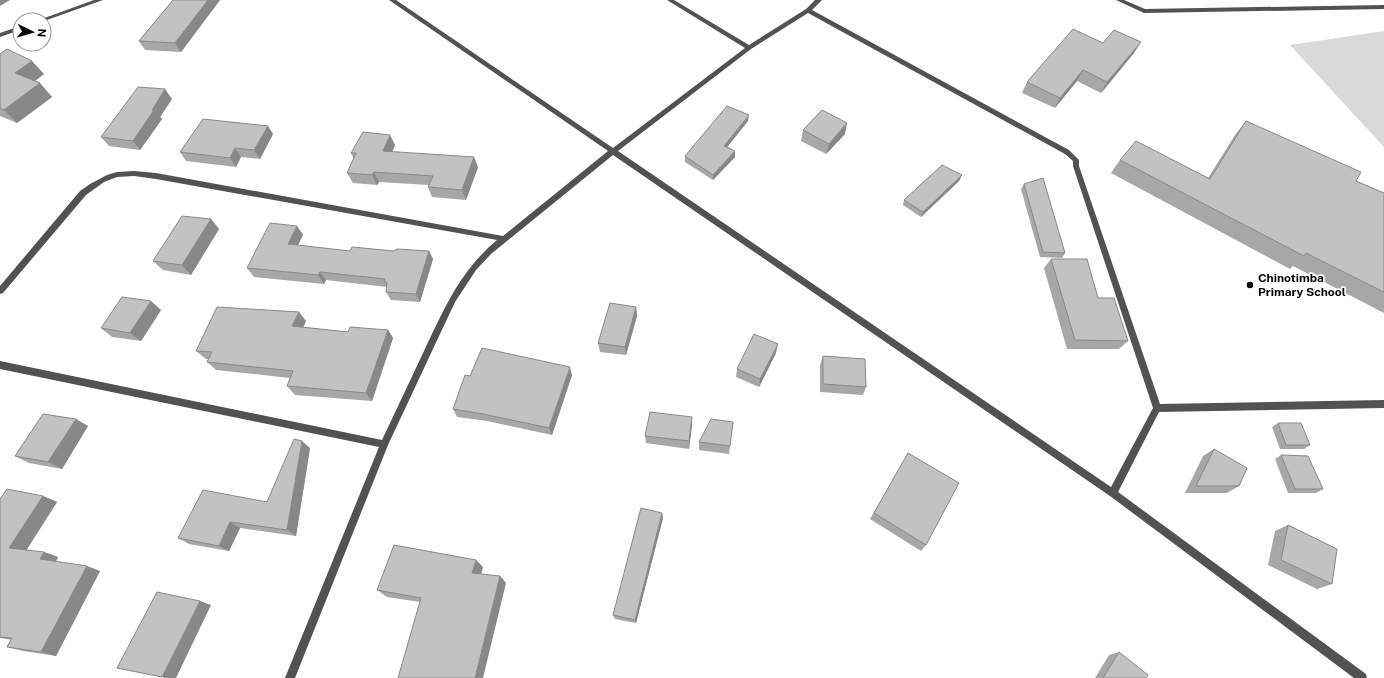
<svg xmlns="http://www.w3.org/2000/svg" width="1384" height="678" viewBox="0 0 1384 678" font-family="'Public Sans',sans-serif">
<rect width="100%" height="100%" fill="#fff"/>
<path fill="#d9d9d9" d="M1384,31V147L1290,45Z"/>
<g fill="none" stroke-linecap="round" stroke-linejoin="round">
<g fill="#525252" fill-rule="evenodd">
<path d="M94,0H103L44,21V20H39Z"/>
<path d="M389,0H396L613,148L745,48L667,0H674L749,45L806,9L815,0H822L812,10L1069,150L1079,160V166L1160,404L1384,400V408L1159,412L1118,492L1366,674L1367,678H1354L1110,496L613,155L491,254L476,270L455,302L388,445L295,678H285L379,447L0,369V361L382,440C396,410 410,381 424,351C444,309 460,271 497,240L156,179L134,176L117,177L104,182L86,195L3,293L0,294V286L80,191L90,184L107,175L117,172L134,171L156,173L503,236L608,151ZM808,13L1065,154L1073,161V166L1153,408L1111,487L618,151L751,49Z"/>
<path d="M1116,0H1124L1145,9L1384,5V9L1144,13Z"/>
<path d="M20,26V30L0,37V33Z"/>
</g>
</g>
<g fill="#a7a7a7">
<path d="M173,0H220L181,52L145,50L139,41Z"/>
<path d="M1103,43L1134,53L1101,93L1077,81L1055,108L1022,93L1027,82Z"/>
<path d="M0,54L44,74L35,81L52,97L17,123L0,116Z"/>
<path d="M172,99L160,117L162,119L140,150L109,146L101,137Z"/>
<path d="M748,121L727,147L735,151V157L713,180L685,162V156Z"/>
<path d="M1246,121L1356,181L1384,193V313L1293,266L1290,269L1111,173L1120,160L1208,178L1235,135Z"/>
<path d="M803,130L845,134L826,154L801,141Z"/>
<path d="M273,134L260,159L241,157L236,167L186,161L180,152Z"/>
<path d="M395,145L392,152L478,167L466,200L432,197L428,187L429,185L379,182L377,185L353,183L347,173L354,159L351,153Z"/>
<path d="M962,175L959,181L921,217L903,205L904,200Z"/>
<path d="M1024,184L1065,253L1062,258L1040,257L1021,189Z"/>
<path d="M211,219L219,229L191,275L163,270L153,261Z"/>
<path d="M297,226L303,235L298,245L350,251H429L433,259L420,302L391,300L386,292L387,287L326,280L324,284L254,277L247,268Z"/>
<path d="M1051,259L1098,298L1128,341L1119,349H1067L1044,268Z"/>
<path d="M636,307L637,316L626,355L600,352L598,343Z"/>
<path d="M161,310L141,341L112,337L101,328Z"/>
<path d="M306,321L303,327L348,332L388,330L393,338L372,401L295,395L287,386L290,378L216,370L207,362L208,359H206L196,351Z"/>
<path d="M776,353L759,387L736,377L737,369Z"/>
<path d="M823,356L866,387L863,395L820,392V365Z"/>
<path d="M572,375L552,435L487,421L457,417L453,409L470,376Z"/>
<path d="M692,417V425L689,449L646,443L645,436Z"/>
<path d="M733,422L729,454L699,450V442Z"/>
<path d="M1278,423L1310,445L1304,449H1280L1272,427Z"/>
<path d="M88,426L62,469L29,463L15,456Z"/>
<path d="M310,448L296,536L240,528L229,551L189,544L178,538L267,502Z"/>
<path d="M1214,449L1239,486L1227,493H1185L1203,456Z"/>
<path d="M908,453L926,545L921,551L870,519Z"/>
<path d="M1281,455L1323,489L1316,493H1288L1275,459Z"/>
<path d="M43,496L57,502L26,550L44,552L58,557L56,561L100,571L56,656L23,651L7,647L12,640L0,638V499Z"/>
<path d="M663,518L636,623L615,619L613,615Z"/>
<path d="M1288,525L1332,584L1317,589L1268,565L1275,531Z"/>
<path d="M483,567L481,574L500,576L506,583L420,602L387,597L377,590Z"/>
<path d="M1119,652L1146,678H1095L1109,655Z"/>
</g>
<g fill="#888">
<path d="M0,0H10L0,6Z"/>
<path d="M208,0H220L181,52L175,43Z"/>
<path d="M1141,42L1134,53L1101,93L1107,82Z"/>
<path d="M32,61L44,74L28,86L15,73Z"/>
<path d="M1083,70L1077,81L1055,108L1060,98Z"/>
<path d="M40,83L52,97L17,123L4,110Z"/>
<path d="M165,89L172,99L160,117L162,119L140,150L133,141L152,110Z"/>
<path d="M749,115L748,121L724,151V146Z"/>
<path d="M847,123L845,134L826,154L829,144Z"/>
<path d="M268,126L273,134L260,159L254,150Z"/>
<path d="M390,135L395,145L388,161L383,151Z"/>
<path d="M235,148L241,157L236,167L230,158Z"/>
<path d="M735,151V157L713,180V175Z"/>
<path d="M474,157L478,167L466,200L462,190Z"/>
<path d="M374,172L379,182L377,185L372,175Z"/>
<path d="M962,175L959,181L921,217L923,212Z"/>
<path d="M211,219L219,229L191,275L182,265Z"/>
<path d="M297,226L303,235L294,253L288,244Z"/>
<path d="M429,251L433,259L420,302L416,294Z"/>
<path d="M320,272L326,280L324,284L318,275Z"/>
<path d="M151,301L161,310L141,341L130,333Z"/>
<path d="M636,307L637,316L626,355L625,347Z"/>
<path d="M299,312L306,321L300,334L292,326Z"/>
<path d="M388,330L393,338L372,401L366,393Z"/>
<path d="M778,344L776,353L759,387L760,379Z"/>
<path d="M570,367L572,375L552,435L549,428Z"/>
<path d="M692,417V425L689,449V441Z"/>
<path d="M76,419L88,426L62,469L48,462Z"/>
<path d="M302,441L310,448L296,536L287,530Z"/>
<path d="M43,496L57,502L24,554L9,548Z"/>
<path d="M662,513L663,518L636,623L635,620Z"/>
<path d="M230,522L240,528L229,551L219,546Z"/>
<path d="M44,552L58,557L55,564L40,559Z"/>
<path d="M476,560L483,567L479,580L472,573Z"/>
<path d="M87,566L100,571L56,656L41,652Z"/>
<path d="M500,576L506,583L483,678H475Z"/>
<path d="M200,601L211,605L176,678H165L162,677Z"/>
</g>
<g fill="#c2c2c2" stroke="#888">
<path d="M173,0H208L175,43L139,41Z"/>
<path d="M1073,29L1103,43L1114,30L1141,42L1107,82L1083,70L1060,98L1027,82Z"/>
<path d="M7,49L32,61L15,73L40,83L4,110L0,108V54Z"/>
<path d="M138,87L165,89L152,110H154L133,141L101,137Z"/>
<path d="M727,106L749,115L724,146L735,151L713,175L685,156Z"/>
<path d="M822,110L847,123L829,144L803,130Z"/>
<path d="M203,119L268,126L254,150L235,148L230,158L180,152Z"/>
<path d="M1246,121L1361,172L1356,181L1384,193V292L1306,253L1304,256L1120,160L1136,141L1210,179Z"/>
<path d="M363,132L390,135L383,151L474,157L462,190L428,187L433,176L374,172L372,175L347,173L356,153H351Z"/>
<path d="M942,165L962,175L923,212L904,200Z"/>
<path d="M1043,178L1065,253L1043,252L1024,184Z"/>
<path d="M182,216L211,219L182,265L153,261Z"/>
<path d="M270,223L297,226L288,244L350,251L352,247L394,251L397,249L429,251L416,294L386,292L387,282H384L385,279L320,272L318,275L247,268Z"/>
<path d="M1051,259H1087L1098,298H1114L1128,341L1075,340Z"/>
<path d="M122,297L151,301L130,333L101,328Z"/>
<path d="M610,303L636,307L625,347L598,343Z"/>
<path d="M217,307L299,312L292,326L348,332L350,327L388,330L366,393L287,386L293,371L207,362L212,352L196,351Z"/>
<path d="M754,334L778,344L760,379L737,369Z"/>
<path d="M482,348L570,367L549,428L483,414L453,409L465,375L470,376Z"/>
<path d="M823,356L865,359L866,387L823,384Z"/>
<path d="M650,412L692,417L689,441L645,436Z"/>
<path d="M43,414L76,419L48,462L15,456Z"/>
<path d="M711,419L733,422L730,446L699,442Z"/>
<path d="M1278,423H1301L1310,445H1286Z"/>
<path d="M294,439L302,441L287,530L230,522L219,546L178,538L203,490L267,502Z"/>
<path d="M1214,449L1247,468L1239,486H1196Z"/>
<path d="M908,453L959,483L926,545L874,513Z"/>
<path d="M1281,455L1308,456L1323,489H1295Z"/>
<path d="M7,489L43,496L9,548L44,552L40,559L87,566L41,652L7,647L12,638L0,637V499Z"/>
<path d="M641,508L662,513L635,620L613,615Z"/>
<path d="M1288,525L1337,549L1332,584L1281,560Z"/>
<path d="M394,545L476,560L472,573L500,576L475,678H398L421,598L377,590Z"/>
<path d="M157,592L200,601L162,677L117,668Z"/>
<path d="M1119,652L1148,675L1146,678H1103Z"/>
</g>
<circle fill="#000" stroke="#fff" stroke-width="1.5" cx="1250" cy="285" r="4"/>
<g text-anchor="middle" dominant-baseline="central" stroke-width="3.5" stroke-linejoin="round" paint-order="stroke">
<g font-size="12" font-weight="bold" fill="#000" stroke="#fff" text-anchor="start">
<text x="1258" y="278">Chinotimba<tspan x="1258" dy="14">Primary School</tspan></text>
</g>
</g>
<g transform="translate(32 32) rotate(95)"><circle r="19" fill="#ffffff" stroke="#999999"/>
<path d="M0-3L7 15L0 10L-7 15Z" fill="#000000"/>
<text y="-6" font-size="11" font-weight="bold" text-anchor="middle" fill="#000000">N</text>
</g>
</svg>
